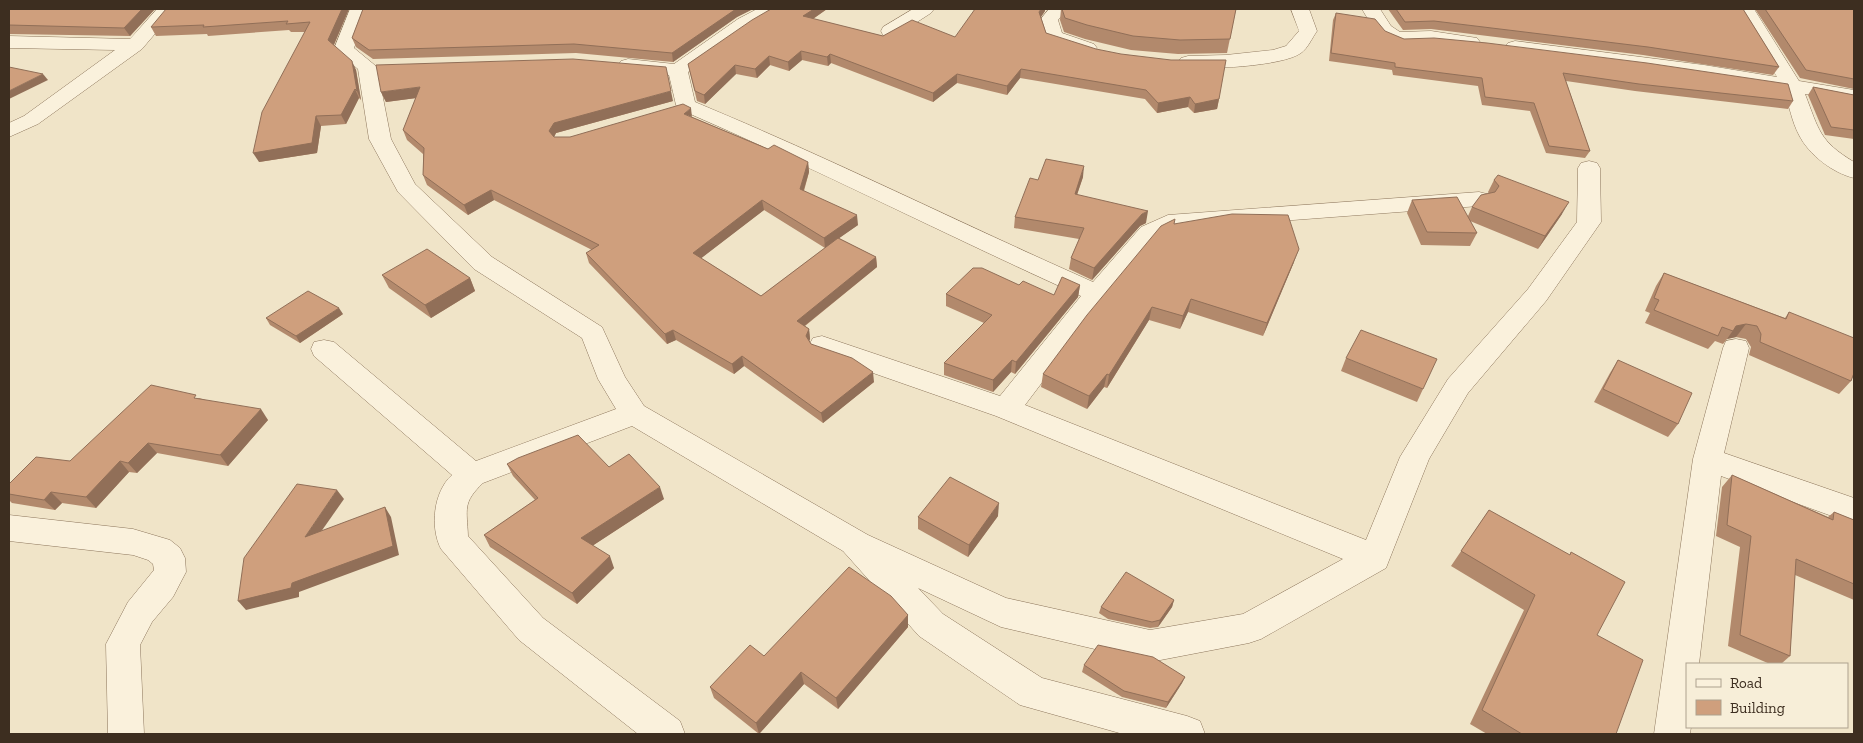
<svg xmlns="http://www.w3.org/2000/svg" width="1863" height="743" viewBox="0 0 1863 743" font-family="'Zilla Slab',serif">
<rect width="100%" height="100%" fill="#f0e4c8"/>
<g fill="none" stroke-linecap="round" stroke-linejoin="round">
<g stroke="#8d765c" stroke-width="1">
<g id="minor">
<path d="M157,9H176L142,49L38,124L9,137V123L24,116L115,50L9,48V36L130,39Z"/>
<path d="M350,9H368L354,48L377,67L391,139L415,184L492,257L602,327L625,377L644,406L868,535L1006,598L1150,630L1243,614L1343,559L996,416L813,352L809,345L813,338L822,336L1000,396L1081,296C946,235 815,168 679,109L676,105L669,75L621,69L618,65L621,61L628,59L674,64L738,19L757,9H779L776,13L752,27L688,72L695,102C830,158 960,223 1093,282L1141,227L1168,215L1479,192L1487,194L1491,199L1487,204L1479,206L1173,229L1157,237L1084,327L1025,405L1366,540L1400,457L1448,379L1528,289L1577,222L1578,168L1581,163L1589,161L1597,163L1600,168L1601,222L1546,301L1468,393L1429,459L1386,568L1261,639L1249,643L1150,662L1001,627L918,588L943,614L1042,678L1187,716L1200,721L1205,734H1123L1020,705L919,636L843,551L632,426L483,483C462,503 467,509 468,536L543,618L680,721L685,734H638L519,640L441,549C430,528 433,492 452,475L314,356L311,349L314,342L324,340L334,342L476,461L616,409L598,379L582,338L474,269L398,192L369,139L358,69L334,49Z"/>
<path d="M913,9H934L931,13L897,35L890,37L883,35L881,31L883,27Z"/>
<path d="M1049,9H1067L1058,20L1062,33L1094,44L1097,48L1094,52C1079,56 1060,45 1046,40L1040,20Z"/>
<path d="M1291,9H1309L1317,31C1312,38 1308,48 1301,53C1284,66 1203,71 1181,66L1178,62L1181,58L1188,56L1226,55L1273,50L1286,46L1299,31Z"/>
<path d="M1362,9H1380L1391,26L1400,32L1431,31L1477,38L1480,42L1477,46C1463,49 1448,45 1435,43C1424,42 1414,45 1404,45C1381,43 1372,26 1362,9Z"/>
<path d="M1736,9H1754L1799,81L1854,90V102L1805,94C1819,130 1819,141 1854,162V178C1833,173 1809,155 1799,135C1792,122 1789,105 1784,90L1704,77L1515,53L1508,51L1505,47L1508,43L1515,41L1704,65L1777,77Z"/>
<path d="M1736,339L1746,341L1749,348L1724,453L1854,498V524L1721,476L1699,664H1687V727H1691L1690,734H1654L1693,459L1723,348L1726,341Z"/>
<path d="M9,515L133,529L170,540L180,548L185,558L186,572L173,597L152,622L140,645L144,734H108L106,644L128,602L154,570L153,564L148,560L133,555L9,541Z"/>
</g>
</g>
<use href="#minor" fill="#faf1dc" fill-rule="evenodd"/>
</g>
<g fill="#b2896c" fill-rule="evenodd">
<path d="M9,9H155L130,36L9,34V35Z"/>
<path d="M349,9L334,45L356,70L361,100L359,98L346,124L321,126L317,153L259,162L305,32H291L289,30L208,36L207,34L156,36L151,27Z"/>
<path d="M363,9H753L737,17L673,62L576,53L373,59L356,47L352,38Z"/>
<path d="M771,9H827L813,19L883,36L955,37L1045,11L1041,17L1046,33L1219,99L1217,109L1194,113L1188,107L1157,113L1145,99L1020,78L1007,95L957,83L933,102L831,63L828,66L802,60L789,71L770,65L757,78L736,74L705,104L697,101L688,64Z"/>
<path d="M1061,9H1236L1227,53L1178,54L1131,50L1085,39L1064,32L1060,20Z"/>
<path d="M1388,9H1743L1779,67L1773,75L1643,55L1431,29L1403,30Z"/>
<path d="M1755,9H1854V89L1800,78Z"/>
<path d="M1336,13L1404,39L1793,101L1788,109L1635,91L1566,81L1590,151L1585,158L1546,153L1530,111L1482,105L1478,86L1393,75L1392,70L1329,61L1333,20Z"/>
<path d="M1813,87L1854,95V139L1825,135L1808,95Z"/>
<path d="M381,92L673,101L556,133L554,137H570L692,117L768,149L808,162L809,172L804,191L858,225L839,238L876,257L877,267L805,326L809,329L810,339L809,341L811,344L874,382L823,423L744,366L734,374L676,340L667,344L589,263L586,253L592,250L494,200L468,215L427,185L423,175V154L407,140L403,130L416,98L386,102ZM764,210L825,248L761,296L701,258Z"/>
<path d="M1083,177L1077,195L1146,223L1140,226L1092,280L1069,269L1071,258L1079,239L1014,228L1015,217L1038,180Z"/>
<path d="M1494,180L1562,214L1538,249L1470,221L1477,233L1470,246L1421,245L1407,213L1412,200L1468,216L1472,207L1489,194L1488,192Z"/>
<path d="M1174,224L1294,262L1263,336L1188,312L1180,329L1149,320L1107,388L1104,387L1087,409L1041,387L1043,374Z"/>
<path d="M1664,273L1785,318L1789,312L1851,381L1839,394L1749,355L1751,347L1746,339L1736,337L1727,339L1723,344L1715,341L1708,349L1645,323L1650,313L1645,311L1656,286Z"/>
<path d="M382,275L470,278L475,291L431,318L389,288Z"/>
<path d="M1019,285L1054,295L1080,285L1078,297L1015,374L1011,372L993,392L944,375V363L984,323L946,306V294Z"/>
<path d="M343,314L300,343L270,325L266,318Z"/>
<path d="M1346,358L1423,389L1417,402L1341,371Z"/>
<path d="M1618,360L1678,424L1668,437L1594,402L1610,373Z"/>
<path d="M199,398L268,420L228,466L157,453L137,473L129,472L96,508L62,503L55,510L12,503L9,500V484L70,461Z"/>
<path d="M507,464L609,467L664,499L592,546L614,568L577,604L490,547L484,535L535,500L513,476Z"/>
<path d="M1732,475L1828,517L1834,512L1854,520V600L1795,575L1790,656L1781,664H1770L1728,646L1740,547L1716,536L1722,487Z"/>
<path d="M1489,510L1597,635L1616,734H1487L1470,724L1524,610L1451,566Z"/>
<path d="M998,516L968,557L918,529V517Z"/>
<path d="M1174,600L1172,607L1158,627L1150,628L1108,619L1099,613L1101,607Z"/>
<path d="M908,615V627L838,709L804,684L759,734L714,698L710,687L764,656Z"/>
<path d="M1084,665L1185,677L1182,683L1166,708L1122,697L1082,672Z"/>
</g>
<g fill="#916f58">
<path d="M142,9H155L130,36L124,28Z"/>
<path d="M342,9H349L332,49L328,40Z"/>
<path d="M736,9H753L737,17L673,62L672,53Z"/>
<path d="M814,9H827L804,25L803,16Z"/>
<path d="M1041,9H1045V11L1038,21L1039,12Z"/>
<path d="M801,51L802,60L789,71L788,62Z"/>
<path d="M830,54L831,63L828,66L827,57Z"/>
<path d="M769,56L770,65L757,78L755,69Z"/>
<path d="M352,61L356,70L361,100L357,91Z"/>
<path d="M735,65L736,74L705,104L704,95Z"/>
<path d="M1021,69L1020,78L1007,95V86Z"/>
<path d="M43,74L48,80L9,99V91Z"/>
<path d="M957,74V83L933,102V93Z"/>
<path d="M420,87L424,97L386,102L381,92Z"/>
<path d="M355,89L359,98L346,124L341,115Z"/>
<path d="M671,91L673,101L556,133L552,141L549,131L554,123Z"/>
<path d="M1190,97L1188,107L1157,113L1158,103Z"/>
<path d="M1219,99L1217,109L1194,113L1195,104Z"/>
<path d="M691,108L692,117L684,114Z"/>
<path d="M316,116L321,126L317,153L259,162L253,153Z"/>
<path d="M808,162L809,172L801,199L800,189Z"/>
<path d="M1084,166L1083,177L1073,206L1075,194Z"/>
<path d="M491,190L494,200L468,215L464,205Z"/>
<path d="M762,200L764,210L695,263L693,253Z"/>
<path d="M1569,202L1562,214L1538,249L1545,236Z"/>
<path d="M1148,211L1146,223L1140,226L1092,280L1094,268L1142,214Z"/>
<path d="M857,215L858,225L825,248L824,238Z"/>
<path d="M1299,249L1294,262L1263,336L1267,323Z"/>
<path d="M876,257L877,267L798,331L797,321Z"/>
<path d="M470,278L475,291L431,318L425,305Z"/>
<path d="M1080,285L1078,297L1015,374L1016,362Z"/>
<path d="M1191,299L1188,312L1180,329L1183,316Z"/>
<path d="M1152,307L1149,320L1107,388L1109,375Z"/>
<path d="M339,308L343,314L300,343L296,336Z"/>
<path d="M1746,324L1736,337L1727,339L1736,326Z"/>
<path d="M809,329L810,339L807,346L806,336Z"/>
<path d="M673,330L676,340L667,344L665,334Z"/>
<path d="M742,356L744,366L734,374L732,364Z"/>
<path d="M1012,360L1011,372L993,392V380Z"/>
<path d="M873,372L874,382L823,423L821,413Z"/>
<path d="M1107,374L1104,387L1087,409L1089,396Z"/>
<path d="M261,409L268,420L228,466L220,455Z"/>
<path d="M148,443L157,453L137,473L128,463Z"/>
<path d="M120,461L129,472L96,508L86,497Z"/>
<path d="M660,487L664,499L586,550L581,538Z"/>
<path d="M337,490L344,499L311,546L305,537Z"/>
<path d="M51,492L62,503L55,510L44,500Z"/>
<path d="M999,503L998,516L968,557L969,545Z"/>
<path d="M385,507L391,517L399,555L299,592V597L246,610L238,601L292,583Z"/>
<path d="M610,556L614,568L577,604L572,593Z"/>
<path d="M1174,600L1172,607L1158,627L1160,620Z"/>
<path d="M908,615V627L838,709L836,698Z"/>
<path d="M801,672L804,684L759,734L756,723Z"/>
<path d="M1185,677L1182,683L1166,708L1168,702Z"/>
</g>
<g fill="#cf9f7d" stroke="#916f58">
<path d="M9,9H142L124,28L9,25Z"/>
<path d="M166,9H342L328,40L352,61L357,91L355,89L341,115L316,116L312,143L253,153L262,112L310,22L286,24L288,21L203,27L204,25L151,27Z"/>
<path d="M363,9H736L672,53L574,44L369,50L352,38Z"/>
<path d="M771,9H814L803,16L883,36L912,20L955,37L975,9H1041L1039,12L1046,33L1096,49L1121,54L1171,60H1226L1219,99L1195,104L1190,97L1158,103L1146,90L1021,69L1007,86L957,74L933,93L830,54L827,57L801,51L788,62L769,56L755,69L735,65L704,95L695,91L688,64L752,20Z"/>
<path d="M1062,9H1236L1230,39L1180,40L1133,36L1087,25L1065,18Z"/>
<path d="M1396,9H1743L1779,67L1648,47L1434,21L1405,22Z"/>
<path d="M1765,9H1854V79L1806,70Z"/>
<path d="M1336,13L1375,19L1385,31L1404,39L1434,38L1487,43L1647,63L1788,84L1793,101L1639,84L1563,73L1590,151L1549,146L1534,103L1485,97L1482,78L1395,67V63L1331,53Z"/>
<path d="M573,59L666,67L671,91L554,123L549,131L554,137H570L683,104L691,108L684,114L768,149L774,145L808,162L800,189L857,215L824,238L762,200L693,253L761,296L838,238L876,257L797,321L809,329L806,336L811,344L852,358L873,372L821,413L742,356L732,364L673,330L665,334L586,253L599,245L491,190L464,205L423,175L424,148L403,130L420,87L381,92L376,65Z"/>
<path d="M9,67L43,74L9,91Z"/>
<path d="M1813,87L1854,95V130L1831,127Z"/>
<path d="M1046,159L1084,166L1075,194L1148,211L1142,214L1094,268L1071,258L1084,228L1015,217L1030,178L1038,180Z"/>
<path d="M1498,175L1569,202L1545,236L1472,207L1481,195L1495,192L1499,186L1494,180Z"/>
<path d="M1457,197L1477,233L1427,232L1412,200Z"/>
<path d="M1232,214L1288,215L1299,249L1267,323L1191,299L1183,316L1152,307L1109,375L1107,374L1089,396L1043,374L1087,315L1161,226L1175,219L1174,224Z"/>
<path d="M427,249L470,278L425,305L382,275Z"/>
<path d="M973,268H982L1019,285L1023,281L1054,295L1062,277L1080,285L1016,362L1012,360L993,380L944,363L992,315L946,294Z"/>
<path d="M1664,273L1786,319L1789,312L1854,338V373L1851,381L1760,342L1761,334L1757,326L1746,324L1736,326L1733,331L1722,327L1718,336L1654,310L1659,300L1654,298Z"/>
<path d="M308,291L339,308L296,336L266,318Z"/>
<path d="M1361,330L1437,359L1423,389L1346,358Z"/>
<path d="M1618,360L1692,393L1678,424L1603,389Z"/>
<path d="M151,385L196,395L194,398L261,409L220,455L148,443L128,463L120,461L86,497L51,492L44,500L9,494V484L36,457L70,461Z"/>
<path d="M578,435L609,467L629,454L660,487L581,538L610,556L572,593L484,535L538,498L507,464L518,458Z"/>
<path d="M1732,475L1833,520L1834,512L1854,520V584L1796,559L1790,656L1740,635L1751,536L1727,525Z"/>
<path d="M950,477L999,503L969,545L918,517Z"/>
<path d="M297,484L337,490L305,537L385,507L393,546L292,583L291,588L238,601L244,558Z"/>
<path d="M1489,510L1570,555L1571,552L1625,582L1597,635L1643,660L1616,734H1522L1482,710L1535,595L1461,551Z"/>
<path d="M849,567L891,596L908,615L836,698L801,672L756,723L710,687L750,645L764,656Z"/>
<path d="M1126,572L1174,600L1160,620L1152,622L1110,612L1101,607Z"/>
<path d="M1098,645L1153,657L1185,677L1168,702L1124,691L1084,665Z"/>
</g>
<rect width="1863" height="743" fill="none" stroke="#3d2e20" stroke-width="20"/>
<rect x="1686" y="663" width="162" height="65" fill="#f7eed8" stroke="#ada18e"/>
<rect x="1696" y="679" width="25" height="8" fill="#faf1dc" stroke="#ada18e"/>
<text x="1730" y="688" font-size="15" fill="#3d2e20">Road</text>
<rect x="1696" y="700" width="25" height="15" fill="#cf9f7d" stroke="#ada18e"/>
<text x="1730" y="713" font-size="15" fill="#3d2e20">Building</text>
</svg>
